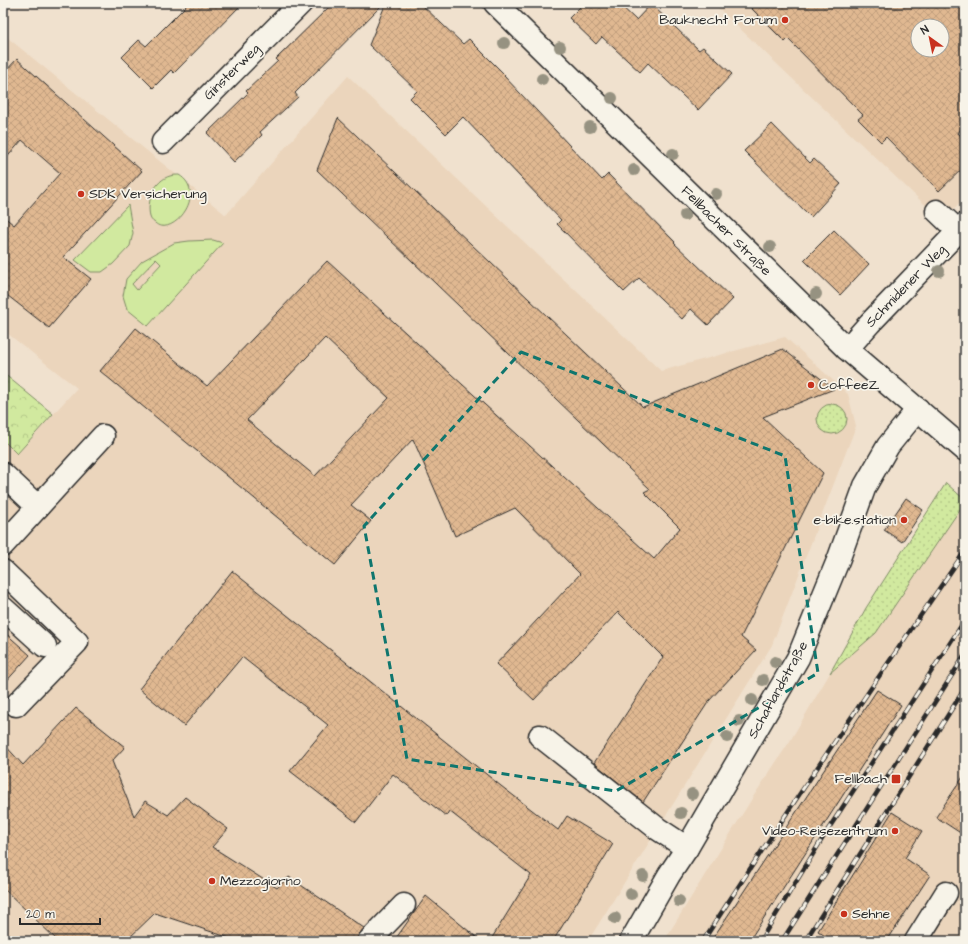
<svg xmlns="http://www.w3.org/2000/svg" width="968" height="944" viewBox="0 0 968 944" font-family="'Architects Daughter',sans-serif">
<defs>
<pattern id="grass-dots" width="8" height="8" patternUnits="userSpaceOnUse"><rect width="8" height="8" fill="#d1e99f"/><path d="M2 2h.1M6 6h.1" fill="none" stroke="#b4c889" stroke-width="1.8" stroke-linecap="round"/></pattern>
<pattern id="park-crowns" width="20" height="18" patternUnits="userSpaceOnUse"><rect width="20" height="18" fill="#d1e99f"/><path d="M2 6a3 3 0 1 1 6 0M12 15a3 3 0 1 1 6 0" fill="none" stroke="#b4c889"/></pattern>
<pattern id="building-cross-hatch" width="8" height="8" patternUnits="userSpaceOnUse"><rect width="8" height="8" fill="#e0b891"/><path d="M0 0l8 8M0 8l8-8" fill="none" stroke="#c09e7d"/></pattern>
</defs>
<rect width="100%" height="100%" fill="#f0e1ce"/>
<filter id="ink" filterUnits="userSpaceOnUse"><feTurbulence type="fractalNoise" baseFrequency=".025" numOctaves="2"/><feDisplacementMap in="SourceGraphic" scale="8" xChannelSelector="R" yChannelSelector="G"/><feConvolveMatrix kernelMatrix="1 2 1 2 8 2 1 2 1" color-interpolation-filters="sRGB"/></filter>
<g filter="url(#ink)">
<g fill="#ebd5bc" fill-rule="evenodd">
<path d="M713,3H965V197L942,221ZM918,26H942V50H918Z"/>
<path d="M3,34L226,215L348,76L661,371L785,337L848,394L856,426L772,645L588,941H3V440L17,454L77,388L3,330Z"/>
<path d="M965,502V941H664L753,797L790,741L830,673Z"/>
</g>
<g fill="url(#grass-dots)" stroke="#7e8a65">
<circle cx="832" cy="419" r="15"/>
<path d="M946,483L965,500V502L876,633L830,673L866,608Z"/>
</g>
<path fill="url(#park-crowns)" stroke="#7e8a65" d="M3,373L53,414L17,454L3,440Z"/>
<g fill="#d1e99f" stroke="#7e8a65" fill-rule="evenodd">
<path d="M179,175C209,193 172,239 155,223C152,221 150,219 150,216C146,201 155,180 170,176C173,175 177,175 179,175Z"/>
<path d="M128,205L133,233L130,246L113,264L102,272H91L75,260Z"/>
<path d="M213,240L223,243L148,326L127,309L123,296L126,279L142,261L174,243L189,241ZM156,259L161,264L137,290L132,284Z"/>
</g>
<g fill="url(#building-cross-hatch)" stroke="#2b2b2b" fill-rule="evenodd">
<path d="M189,3H243L174,73L171,70L153,88L122,57L139,40L146,46Z"/>
<path d="M333,3H384L295,93L298,97L260,132L262,135L234,162L207,133L248,93L246,91L278,61L276,59Z"/>
<path d="M386,3H420L463,44L469,39L505,75L504,76L602,180L608,174L675,242L674,243L733,299L708,325L691,309L682,319L639,278L624,292L557,224L561,220L463,117L446,134L410,98L417,91L369,45Z"/>
<path d="M584,3H618L636,20L651,4L699,50L703,47L732,74L698,110L648,63L640,72L602,37L596,44L569,18Z"/>
<path d="M746,3H965V123L958,133L965,140V166L939,191L886,137L881,142L858,119L863,115L788,39L785,42ZM918,26H942V50H918Z"/>
<path d="M17,59L142,171L63,257L91,279L49,328L3,292V216L14,225L60,173L22,140L3,162V74Z"/>
<path d="M338,118L643,407L783,349L834,389L763,417L823,473L741,637L756,650L709,701L643,802L594,763L663,657L618,612L534,700L496,664L580,574L515,508L455,536L413,439L351,505L371,521L335,565L100,371L136,328L207,386L327,261L654,559L680,528L644,492L650,489L317,170ZM325,338L389,398L315,476L247,420Z"/>
<path d="M772,124L810,163L814,159L841,184L811,217L744,151Z"/>
<path d="M834,230L869,264L840,295L804,260Z"/>
<path d="M906,498L923,510L902,542L884,530Z"/>
<path d="M232,571L501,786L558,830L567,816L613,844L553,941H490L531,875L449,811L446,816L393,774L356,822L290,771L328,725L242,657L184,726L139,689Z"/>
<path d="M3,631L30,655L3,685Z"/>
<path d="M877,690L901,705L749,941H711Z"/>
<path d="M76,708L125,747L112,761L134,816L145,801L168,815L185,797L228,829L212,847L277,888L289,877L364,928L360,933L357,941H239L155,913L126,941H58L3,888V743L23,765Z"/>
<path d="M965,774V836L936,817Z"/>
<path d="M892,812L922,831L905,858L930,875L887,941H832L818,931Z"/>
<path d="M426,896L481,941H394Z"/>
</g>
<g fill="none" stroke-linecap="round" stroke-linejoin="round">
<g stroke="#2b2b2b" stroke-width="25">
<g id="minor">
<path d="M495,3L847,349L965,450"/>
<path d="M163,142L301,3"/>
<path d="M937,211L958,231"/>
<path d="M847,349L870,323L965,224"/>
<path d="M3,474L38,507"/>
<path d="M3,545L103,436"/>
<path d="M3,571L77,642L16,705"/>
<path d="M3,608L45,646"/>
<path d="M540,736L658,829L687,848"/>
<path d="M369,941L404,905"/>
<path d="M631,941L669,875L687,848L798,658L839,558L865,486L888,446L918,409"/>
<path d="M916,941L946,893"/>
</g>
</g>
<use href="#minor" stroke="#f7f3e8" stroke-width="22"/>
<g stroke="#2b2b2b" stroke-width="4.5">
<g id="rail">
<path d="M703,941C788,809 876,680 965,551"/>
<path d="M760,941L827,831L965,620"/>
<path d="M782,941L965,655"/>
<path d="M805,941L965,688"/>
</g>
</g>
<use href="#rail" stroke="#f7f3e8" stroke-width="3" stroke-dasharray="9" stroke-linecap="butt"/>
</g>
<g fill="#969281">
<circle cx="504" cy="43" r="6"/>
<circle cx="560" cy="47" r="6"/>
<circle cx="542" cy="79" r="6"/>
<circle cx="612" cy="98" r="6"/>
<circle cx="590" cy="127" r="6"/>
<circle cx="673" cy="154" r="6"/>
<circle cx="634" cy="170" r="6"/>
<circle cx="716" cy="194" r="6"/>
<circle cx="685" cy="215" r="6"/>
<circle cx="770" cy="247" r="6"/>
<circle cx="939" cy="271" r="6"/>
<circle cx="816" cy="294" r="6"/>
<circle cx="775" cy="662" r="6"/>
<circle cx="763" cy="680" r="6"/>
<circle cx="752" cy="700" r="6"/>
<circle cx="739" cy="721" r="6"/>
<circle cx="727" cy="737" r="6"/>
<circle cx="692" cy="794" r="6"/>
<circle cx="681" cy="813" r="6"/>
<circle cx="643" cy="876" r="6"/>
<circle cx="631" cy="894" r="6"/>
<circle cx="679" cy="901" r="6"/>
<circle cx="615" cy="918" r="6"/>
</g>
</g>
<path fill="none" stroke="#0f766e" stroke-width="3" stroke-dasharray="8 5" stroke-linejoin="round" d="M521,352L785,456L818,673L616,791L407,759L364,526Z"/>
<g fill="#c8321e" stroke="#f7f3e8" stroke-width="1.5">
<circle cx="785" cy="20" r="4"/>
<circle cx="81" cy="194" r="4"/>
<circle cx="811" cy="385" r="4"/>
<circle cx="904" cy="520" r="4"/>
<rect x="891" y="774" width="10" height="10" rx="2"/>
<circle cx="895" cy="831" r="4"/>
<circle cx="212" cy="881" r="4"/>
<circle cx="844" cy="914" r="4"/>
</g>
<g text-anchor="middle" dominant-baseline="central" stroke-width="3.5" stroke-linejoin="round" paint-order="stroke">
<g font-size="14" fill="#2b2b2b" stroke="#f7f3e8" text-anchor="end">
<text x="777" y="20">Bauknecht Forum</text>
<text x="89" y="194" text-anchor="start">SDK Versicherung</text>
<text x="819" y="385" text-anchor="start">CoffeeZ</text>
<text x="896" y="520">e-bike.station</text>
<text x="887" y="779">Fellbach</text>
<text x="887" y="831">Video-Reisezentrum</text>
<text x="220" y="881" text-anchor="start">Mezzogiorno</text>
<text x="852" y="914" text-anchor="start">Sehne</text>
</g>
<g font-size="14" fill="#2b2b2b" stroke="#f7f3e8">
<text transform="translate(232 72) rotate(-45)">Ginsterweg</text>
<text transform="translate(726 231) rotate(45)">Fellbacher Straße</text>
<text transform="translate(906 286) rotate(-46)">Schmidener Weg</text>
<text transform="translate(778 690) rotate(-61)">Schaflandstraße</text>
</g>
</g>
<rect width="968" height="944" fill="none" stroke="#f7f3e8" stroke-width="16"/>
<rect x="8" y="8" width="952" height="928" fill="none" stroke="#2b2b2b" stroke-width="1.5" filter="url(#ink)"/>
<g transform="translate(930 38) rotate(327)"><circle r="19" fill="#f7f3e8" stroke="#a5a39c"/>
<path d="M0-3L7 15L0 10L-7 15Z" fill="#c8321e"/>
<text y="-6" font-size="11" font-weight="bold" text-anchor="middle" fill="#2b2b2b">N</text>
</g>
<path d="M20 918v6h80v-6" fill="none" stroke="#2b2b2b" stroke-width="2"/>
<text x="26" y="918" font-size="12" fill="#2b2b2b" stroke="#f7f3e8" stroke-width="3" paint-order="stroke">20 m</text>
</svg>
